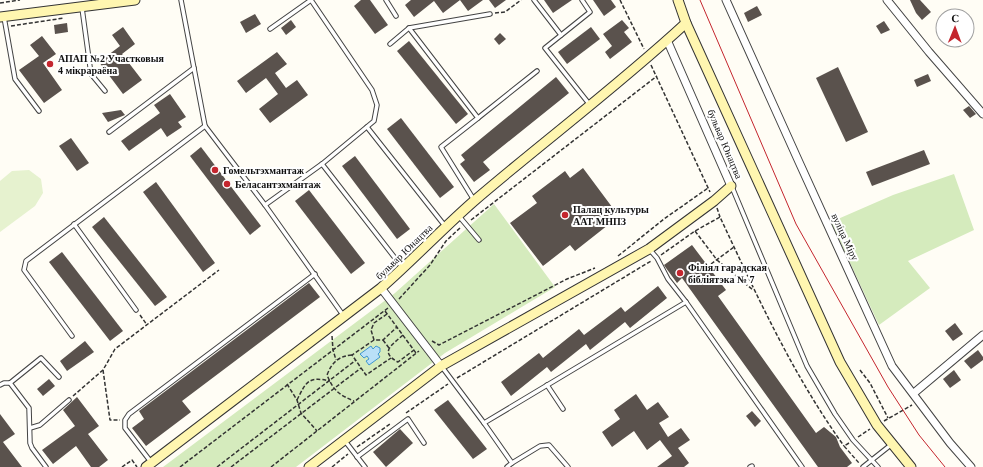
<svg xmlns="http://www.w3.org/2000/svg" width="983" height="467" viewBox="0 0 983 467" font-family="Georgia,serif">
<rect width="100%" height="100%" fill="#fffdf5"/>
<g fill="#d5ebbd">
<path d="M954,174L974,230L908,261L930,288L879,325L831,222L893,195Z"/>
<path d="M494,204L555,287L445,353L296,467H163L395,293Z"/>
</g>
<path fill="#e6f2cf" d="M29,170L41,179L43,193L35,206L0,232V181L12,171Z"/>
<path fill="#b9e0f7" stroke="#3f96cf" d="M371,346L373,349L376,346L380,348V352L378,354L380,357L369,365L366,361L369,359L367,356L364,358L360,354Z"/>
<g fill="#5a524d">
<path d="M361,0H370L388,25L375,34L354,6Z"/>
<path d="M411,0H483L468,11L460,0L443,13L434,1L414,17L405,5Z"/>
<path d="M489,0H506L495,8Z"/>
<path d="M544,0H572L553,13Z"/>
<path d="M593,0H611L616,7L604,16Z"/>
<path d="M910,0H920L931,12L922,20L916,13Z"/>
<path d="M757,6L762,15L748,22L744,13Z"/>
<path d="M255,14L261,24L246,33L240,22Z"/>
<path d="M291,20L296,27L286,35L281,28Z"/>
<path d="M622,20L629,28L624,32L632,42L610,59L605,52L612,46L603,34Z"/>
<path d="M884,21L890,30L881,34L876,26Z"/>
<path d="M67,23L68,32L55,34L54,25Z"/>
<path d="M123,27L135,44L122,54L142,80L123,94L99,62L120,46L112,35Z"/>
<path d="M591,27L600,39L567,64L558,52Z"/>
<path d="M500,33L506,39L499,45L494,39Z"/>
<path d="M42,36L56,54L43,63L62,90L44,103L19,70L39,56L30,45Z"/>
<path d="M409,41L468,114L456,124L397,51Z"/>
<path d="M277,52L287,64L275,73L286,88L297,80L308,95L270,123L259,109L278,94L266,78L246,93L237,81Z"/>
<path d="M838,67L868,132L846,142L816,78Z"/>
<path d="M928,74L931,81L917,87L914,80Z"/>
<path d="M556,77L569,93L483,162L490,170L474,182L460,164L465,160L461,155Z"/>
<path d="M170,94L186,117L178,122L182,127L167,137L161,128L129,151L121,141L160,113L154,105Z"/>
<path d="M969,106L976,114L970,118L963,110Z"/>
<path d="M121,110L125,115L108,122L102,113Z"/>
<path d="M401,118L454,187L440,198L387,129Z"/>
<path d="M71,138L89,163L77,171L59,146Z"/>
<path d="M201,147L261,226L250,235L190,156Z"/>
<path d="M924,150L930,164L872,186L866,172Z"/>
<path d="M355,156L410,229L397,239L342,166Z"/>
<path d="M583,168L615,211L604,219L608,225L575,251L570,245L543,266L510,223L537,203L532,196L565,171L570,178Z"/>
<path d="M156,182L215,263L203,272L143,192Z"/>
<path d="M309,190L365,263L351,274L295,201Z"/>
<path d="M104,217L167,297L155,306L92,227Z"/>
<path d="M692,245L726,290L718,296L816,433L824,427L836,437L840,447L852,463L847,467H818L682,278L677,283L666,268L664,265Z"/>
<path d="M62,252L123,331L110,341L49,262Z"/>
<path d="M309,283L320,297L182,401L191,412L146,446L132,428L144,419L139,411Z"/>
<path d="M658,286L667,298L630,328L625,322L590,350L586,344L551,372L547,367L511,396L501,382L539,353L543,358L579,329L584,335L621,307L625,312Z"/>
<path d="M955,323L963,334L953,341L945,331Z"/>
<path d="M85,341L94,352L67,371L60,361Z"/>
<path d="M978,350L983,357V360L971,369L964,361Z"/>
<path d="M954,370L961,380L950,388L943,379Z"/>
<path d="M49,379L55,386L43,396L37,389Z"/>
<path d="M636,394L647,410L658,402L669,417L659,423L668,437L681,428L690,440L678,448L689,463L684,467H657L672,456L660,440L647,450L634,431L612,447L602,432L620,419L614,410Z"/>
<path d="M77,397L99,426L88,434L108,460L99,467H91L76,446L53,464L42,450L75,426L63,410Z"/>
<path d="M448,400L487,449L473,459L434,410Z"/>
<path d="M752,411L761,421L755,427L746,416Z"/>
<path d="M0,414L15,434L3,442L22,467H0Z"/>
<path d="M400,429L413,443L386,467L373,452Z"/>
</g>
<g fill="none" stroke-linecap="round" stroke-linejoin="round">
<g stroke="#444" stroke-width="5.5">
<g id="lane">
<path d="M181,0L205,126L265,205L343,315"/>
<path d="M386,0L396,16"/>
<path d="M534,0L561,35"/>
<path d="M582,0L590,12L545,48L590,105"/>
<path d="M82,8L91,74L105,91"/>
<path d="M4,17L15,79L39,111"/>
<path d="M409,28L490,14"/>
<path d="M270,29L311,0"/>
<path d="M390,44L409,28L478,118L441,147L474,200"/>
<path d="M478,118L537,71"/>
<path d="M367,127L445,226"/>
<path d="M109,132L194,68"/>
<path d="M322,164L402,267"/>
<path d="M732,187L807,366L835,414L853,440L878,467"/>
<path d="M265,205L322,164L374,121L377,105L372,90L311,0"/>
<path d="M458,215L479,240"/>
<path d="M74,224L136,310"/>
<path d="M650,250L657,258L668,279L686,302L802,467"/>
<path d="M72,336L24,270L26,261L205,126"/>
<path d="M442,367L484,423L686,302"/>
<path d="M10,383L41,358L59,377"/>
<path d="M0,385L4,383H10L29,408L30,443L32,448L46,467"/>
<path d="M547,385L563,409"/>
<path d="M484,423L512,463L540,446L549,445L568,467"/>
<path d="M30,428L40,425L69,400"/>
<path d="M345,441L365,467"/>
<path d="M357,457L408,419L424,443"/>
<path d="M151,462L125,428V420L129,414L315,274"/>
<path d="M507,467L512,463"/>
<path d="M750,467L752,466"/>
<path d="M863,467L892,444"/>
</g>
</g>
<g stroke="#444" stroke-width="9">
<g id="street">
<path d="M726,0L799,162L892,366L950,443L971,467"/>
<path d="M887,0L929,52L983,114"/>
<path d="M667,40L731,186"/>
<path d="M381,288L441,366"/>
<path d="M914,393L983,335"/>
</g>
</g>
<g stroke="#333" stroke-width="11">
<g id="secondary">
<path d="M678,0L686,23L840,362L877,425L911,467"/>
<path d="M0,17L135,0"/>
<path d="M146,467L381,288C413,260 442,229 474,201C544,141 618,86 686,23"/>
<path d="M309,467L441,366L649,249L714,201L731,186"/>
</g>
</g>
<g stroke="#333" stroke-width="1.5" stroke-dasharray="4 2" stroke-linecap="butt">
<path d="M620,0L644,49"/>
<path d="M0,3L20,0"/>
<path d="M495,13L505,12L521,0"/>
<path d="M11,26L64,18"/>
<path d="M651,65L710,192"/>
<path d="M717,208L720,217"/>
<path d="M471,220L657,76"/>
<path d="M695,231L717,260L753,290"/>
<path d="M661,255L695,231L720,217C757,296 793,375 844,446"/>
<path d="M618,256L664,219L708,188"/>
<path d="M711,264L734,247"/>
<path d="M399,299L430,265L446,241L461,227"/>
<path d="M385,311L416,353"/>
<path d="M387,314L374,323L371,330L374,340H383L397,327"/>
<path d="M140,315L147,325"/>
<path d="M403,335C392,345 379,352 398,362L414,350"/>
<path d="M332,336L333,350L336,360"/>
<path d="M374,340L352,355L366,375L391,358"/>
<path d="M383,340L389,348"/>
<path d="M432,341L439,345L567,279L595,268"/>
<path d="M352,355C339,356 332,362 327,375C333,390 339,395 354,401"/>
<path d="M103,370L110,420H120"/>
<path d="M860,370L870,383L888,418"/>
<path d="M457,378L651,261"/>
<path d="M287,384L297,400L301,413L317,431"/>
<path d="M73,396L103,370L115,349L219,270"/>
<path d="M297,400C306,382 308,376 330,381"/>
<path d="M406,413L448,384"/>
<path d="M884,421L912,405"/>
<path d="M858,437L870,429"/>
<path d="M849,443L844,446L859,463"/>
<path d="M357,447L390,424"/>
<path d="M122,467L132,460L137,467"/>
<path d="M180,467L388,308"/>
<path d="M217,467L356,360"/>
<path d="M231,467L361,368"/>
<path d="M271,467L419,351"/>
<path d="M332,467L348,454"/>
</g>
<use href="#lane" stroke="#fff" stroke-width="3.5"/>
<use href="#street" stroke="#fff" stroke-width="7"/>
<use href="#secondary" stroke="#fff6b0" stroke-width="9"/>
<path stroke="#c4262e" stroke-width="1" d="M700,0L796,224L888,387L919,435L945,467"/>
</g>
<g fill="#c4262e" stroke="#fff" stroke-width="1.5">
<circle cx="50" cy="64" r="4"/>
<circle cx="215" cy="170" r="4"/>
<circle cx="227" cy="184" r="4"/>
<circle cx="565" cy="215" r="4"/>
<circle cx="680" cy="273" r="4"/>
</g>
<g text-anchor="middle" dominant-baseline="central" stroke-width="4" stroke-linejoin="round" paint-order="stroke">
<g font-size="10" font-weight="bold" fill="#111" stroke="#fff" text-anchor="start">
<text x="58" y="58">АПАП №2 Участковыя<tspan x="58" dy="12">4 мікрараёна</tspan></text>
<text x="223" y="170">Гомельтэхмантаж</text>
<text x="235" y="184">Беласантэхмантаж</text>
<text x="573" y="209">Палац культуры<tspan x="573" dy="12">ААТ МНПЗ</tspan></text>
<text x="688" y="267">Філіял гарадская<tspan x="688" dy="12">бібліятэка № 7</tspan></text>
</g>
<g font-size="10" fill="#111" stroke="#fff">
<text transform="translate(725 144) rotate(67)">бульвар Юнацтва</text>
<text transform="translate(845 237) rotate(65)">вуліца Міру</text>
<text transform="translate(404 252) rotate(-44)">бульвар Юнацтва</text>
</g>
</g>
<g transform="translate(955 28) rotate(1)"><circle r="19" fill="#ffffff" stroke="#a0a0a0"/>
<path d="M0-3L7 15L0 10L-7 15Z" fill="#c4262e"/>
<text y="-6" font-size="11" font-weight="bold" text-anchor="middle" fill="#111111">С</text>
</g>
</svg>
